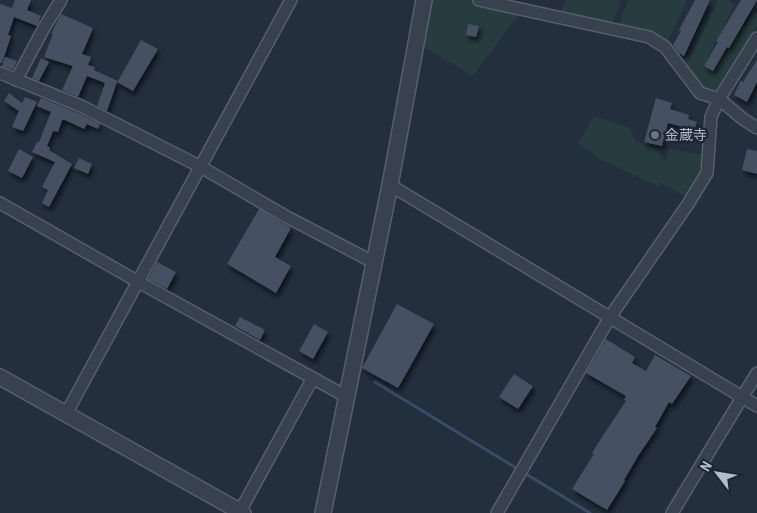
<svg xmlns="http://www.w3.org/2000/svg" width="757" height="513" viewBox="0 0 757 513" font-family="'Roboto Condensed','Noto Sans JP',sans-serif">
<defs>
<filter id="shadow"><feDropShadow dx="2.5" dy="4.5" stdDeviation="2.5" flood-color="#0009"/></filter>
</defs>
<rect width="100%" height="100%" fill="#242f3e"/>
<g fill="#263c3f">
<path d="M424,0H479L523,9L473,76L415,42Z"/>
<path d="M566,0H621L613,22L561,13Z"/>
<path d="M628,0H687L665,47L618,30L619,24Z"/>
<path d="M718,0H728L734,6L704,66L713,71L754,13L757,15V27L717,96L700,93L678,64L692,54Z"/>
<path d="M594,116L630,128L635,141L657,149L665,162L664,164L669,149L706,155L707,173L690,200L660,182L659,187L600,159L578,143Z"/>
</g>
<g fill="none" stroke-linecap="round" stroke-linejoin="round">
<path stroke="#394c67" stroke-width="3" d="M375,382L590,513"/>
</g>
<g fill="#455162" filter="url(#shadow)">
<path d="M15,0H31L27,10L41,16L37,26L14,17L8,35L11,36L2,63H0V4L12,8Z"/>
<path d="M695,0H710L684,56L679,53L673,45L681,31L679,30Z"/>
<path d="M741,0H757L729,48L727,47L713,71L704,66L718,42L716,41Z"/>
<path d="M61,14L93,28L82,54L91,57L88,65L95,67L94,70L118,81L141,40L158,49L133,91L117,82L107,111L97,106L105,83L87,76L78,97L62,90L73,66L44,57L53,34H51Z"/>
<path d="M468,24L479,26L476,37L466,35Z"/>
<path d="M5,57L17,61L13,70L2,66Z"/>
<path d="M41,58L49,62L39,81L32,78Z"/>
<path d="M757,60V82L747,102L734,95L741,80L743,82Z"/>
<path d="M9,93L22,103L25,97L37,102L23,131L12,127L19,111L4,101Z"/>
<path d="M41,98L78,113L100,124L98,129L87,124L84,129L65,120H62L58,132L53,131L47,146L50,148L49,150L72,164L49,207L42,203L48,190L42,187L55,162L32,152L37,142H39L51,112L37,106Z"/>
<path d="M656,98L672,103L670,109L689,115L688,119L697,122L694,130L668,123L662,146L644,142Z"/>
<path d="M19,149L33,157L22,178L8,171Z"/>
<path d="M747,149L757,151V174L742,170Z"/>
<path d="M79,158L92,164L88,174L74,168Z"/>
<path d="M259,209L291,228L275,257L291,266L276,293L227,264Z"/>
<path d="M157,262L176,272L167,289L148,279Z"/>
<path d="M397,304L434,324L398,388L362,368Z"/>
<path d="M240,317L265,330L260,340L235,326Z"/>
<path d="M314,324L328,332L313,359L299,351Z"/>
<path d="M606,339L635,357L632,363L646,371L655,355L691,376L672,404L669,402L655,427L657,428L638,456L624,480L625,481L607,510L572,489L594,454L592,453L600,440L626,401L624,400L626,396L586,373Z"/>
<path d="M514,374L533,386L518,409L499,397Z"/>
</g>
<g fill="none" stroke-linecap="round" stroke-linejoin="round">
<g stroke="#565f6c" stroke-width="14">
<g id="minor">
<path d="M479,0L649,37L665,47L700,93L719,99L743,119L757,128"/>
<path d="M0,73L81,106L201,167L287,217L373,262"/>
<path d="M16,80L45,26L61,0"/>
<path d="M390,185L757,406"/>
<path d="M0,203L135,280L347,397"/>
<path d="M66,414L291,0"/>
<path d="M239,513L313,378"/>
<path d="M497,513L610,317L688,204L707,173L711,117L719,99L757,38"/>
<path d="M672,513L757,373"/>
</g>
</g>
<g stroke="#565f6c" stroke-width="18">
<g id="tertiary">
<path d="M0,377L243,513"/>
<path d="M323,513L390,185L424,0"/>
</g>
</g>
<use href="#minor" stroke="#38414e" stroke-width="11"/>
<use href="#tertiary" stroke="#38414e" stroke-width="15"/>
</g>
<circle fill="#6b7280" stroke="#1d2633" stroke-width="2" cx="655" cy="135" r="5"/>
<g text-anchor="middle" dominant-baseline="central" stroke-width="4.5" stroke-linejoin="round" paint-order="stroke">
<g font-size="14" fill="#b4bcc9" stroke="#1d2633" text-anchor="start">
<text x="665" y="135">金蔵寺</text>
</g>
</g>
<g transform="translate(717 473) rotate(301)" stroke="#1d2633" stroke-width="4" paint-order="stroke">
<path d="M0-4L9 19L0 12L-9 19Z" fill="#b4bcc9"/>
<text y="-8" font-size="14" font-weight="bold" text-anchor="middle" fill="#b4bcc9">N</text>
</g>
</svg>
